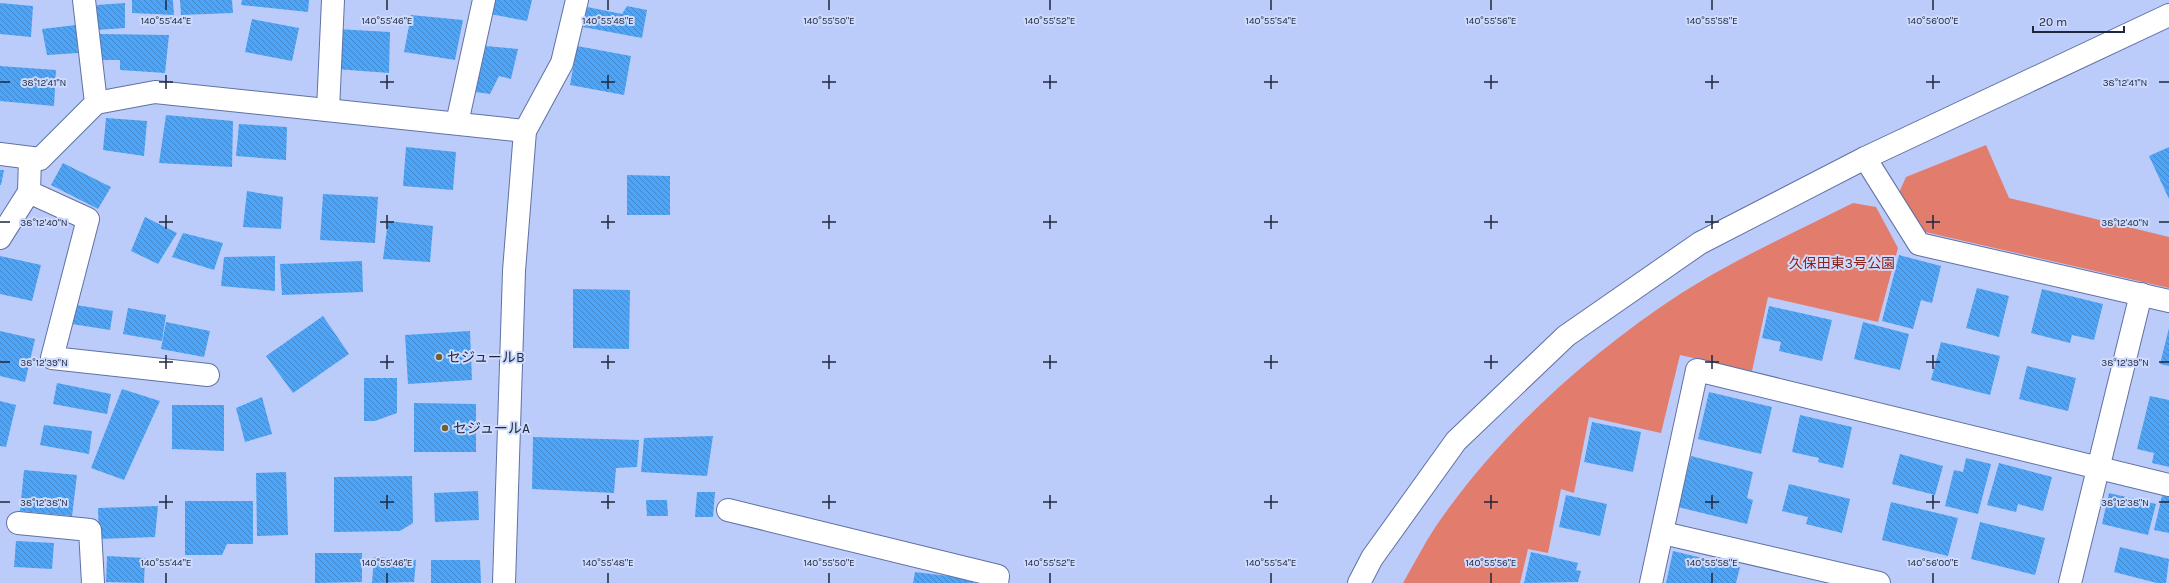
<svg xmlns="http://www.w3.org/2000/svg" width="2169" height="583" viewBox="0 0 2169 583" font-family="Karla,'Noto Sans JP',sans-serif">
<defs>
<pattern id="building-back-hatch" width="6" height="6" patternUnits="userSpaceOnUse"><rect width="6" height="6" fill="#4ea4f6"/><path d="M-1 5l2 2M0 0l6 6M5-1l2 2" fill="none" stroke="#4086c8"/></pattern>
</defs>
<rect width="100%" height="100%" fill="#bcccfa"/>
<g fill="#e27c6d">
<path d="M1986,145L2009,198L2169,237V288L1925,232L1906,220L1897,197L1906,177Z"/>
<path d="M1853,203L1876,207L1898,248L1878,322L1768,297L1752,371L1680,355L1661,433L1589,417L1574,493L1561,489L1548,553L1528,549L1520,583H1403C1414,564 1424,544 1436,526C1500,433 1586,356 1680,294C1735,259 1795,232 1853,203Z"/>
</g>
<g fill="url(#building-back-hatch)">
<path d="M132,0H173L174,15L132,13Z"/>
<path d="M180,0H232L233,13L181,15Z"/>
<path d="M242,0H309L308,12L241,5Z"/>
<path d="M494,0H532L527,21L490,14Z"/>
<path d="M0,3L33,6L31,37L0,34Z"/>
<path d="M125,3V28L97,30V5Z"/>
<path d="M627,6L647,10L642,38L583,27L587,7L622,14Z"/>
<path d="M411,15L463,20L455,60L404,52Z"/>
<path d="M252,19L299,28L292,61L245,52Z"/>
<path d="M76,25L78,53L47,55L42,29Z"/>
<path d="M337,29L390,32L389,73L336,69Z"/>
<path d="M100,34L169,35L165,73L120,70V60H98Z"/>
<path d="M486,46L518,49L511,79L499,76L490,94L475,92Z"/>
<path d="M577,46L631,56L624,95L570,85Z"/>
<path d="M0,66L56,70L54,106L0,101Z"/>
<path d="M166,115L233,121L232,167L159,163Z"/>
<path d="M106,118L147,121L144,156L103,150Z"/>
<path d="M239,124L287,127L286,160L236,156Z"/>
<path d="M406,147L456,152L453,190L403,186Z"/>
<path d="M2169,147V199L2149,156Z"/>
<path d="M63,163L111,187L98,209L51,185Z"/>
<path d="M0,170H4L1,185H0Z"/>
<path d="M627,175L670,176V215H627Z"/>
<path d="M247,191L283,197L281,229L243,227Z"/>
<path d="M323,194L378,197L375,243L320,240Z"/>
<path d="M145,217L177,233L158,264L131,251Z"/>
<path d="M388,221L433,226L430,262L383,259Z"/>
<path d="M183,233L223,243L214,270L172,257Z"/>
<path d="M1899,255L1941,266L1932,303L1921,300L1913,329L1882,321Z"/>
<path d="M0,256L41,265L32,301L0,294Z"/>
<path d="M275,256V291L221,286L224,257Z"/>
<path d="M362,261L363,292L282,295L280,264Z"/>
<path d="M1977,288L2009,296L1999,337L1966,328Z"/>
<path d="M573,289L630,290L629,349L573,348Z"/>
<path d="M2042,289L2103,304L2094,340L2072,335L2070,343L2031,333Z"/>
<path d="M76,305L113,311L110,330L72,324Z"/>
<path d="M1769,306L1832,320L1822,361L1779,351L1781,342L1762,338Z"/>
<path d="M128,308L166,315L162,341L123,334Z"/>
<path d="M323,316L349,354L293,393L266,356Z"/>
<path d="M166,322L210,331L204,357L161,349Z"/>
<path d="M1863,322L1909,334L1900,370L1854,359Z"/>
<path d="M2169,328V366L2160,364Z"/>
<path d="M0,331L35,339L25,382L0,376Z"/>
<path d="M470,331L472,380L408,384L405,335Z"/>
<path d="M1941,342L2000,356L1990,395L1931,380Z"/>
<path d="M2027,366L2076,378L2068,411L2019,399Z"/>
<path d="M364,378H397V413L375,421H364Z"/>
<path d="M57,383L111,394L107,414L53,404Z"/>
<path d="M122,389L160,401L124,480L91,468Z"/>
<path d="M1709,392L1772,407L1761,454L1698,439Z"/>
<path d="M2150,396L2169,400V467L2152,463L2154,453L2137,449Z"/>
<path d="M262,397L272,434L245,442L236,408Z"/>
<path d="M0,401L16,405L6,447L0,446Z"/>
<path d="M414,403L476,404V452H414Z"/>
<path d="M172,405H224V451L172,449Z"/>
<path d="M1800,415L1852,427L1843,468L1818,462L1819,458L1792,452Z"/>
<path d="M1592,422L1641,432L1633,472L1584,462Z"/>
<path d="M44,425L92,431L89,454L40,445Z"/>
<path d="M713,436L707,476L641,472L644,438Z"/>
<path d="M533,437L639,440L637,467L616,468L614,493L532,489Z"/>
<path d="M1900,454L1943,466L1935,495L1892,484Z"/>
<path d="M1691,456L1753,472L1747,498L1753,500L1747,524L1678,507Z"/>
<path d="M1966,458L1991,464L1978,514L1945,506L1954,470L1963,472Z"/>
<path d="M1999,463L2052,477L2043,511L2018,504L2016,512L1987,505Z"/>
<path d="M24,470L77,475L72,516L20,511Z"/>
<path d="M286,472L288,535L257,536L256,473Z"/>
<path d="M412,476L413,523L400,531L334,532V477Z"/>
<path d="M1789,484L1850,499L1842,533L1806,524L1808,517L1782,511Z"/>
<path d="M478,491L479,520L435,522L434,493Z"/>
<path d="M697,492H715L713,517H695Z"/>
<path d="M2109,493L2156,504L2148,535L2102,524Z"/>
<path d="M1566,495L1607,504L1600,536L1559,527Z"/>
<path d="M2162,496L2169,497V533L2154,530Z"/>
<path d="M646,500H667L668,516H647Z"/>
<path d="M185,501H253V544H227L222,555H185Z"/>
<path d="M1891,502L1958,518L1948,556L1882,540Z"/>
<path d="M158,506L155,537L99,539L98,508Z"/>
<path d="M1980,522L2045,538L2035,575L1971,559Z"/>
<path d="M16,541L54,543L52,569L14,567Z"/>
<path d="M2120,547L2169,559L2166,583H2157L2114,572Z"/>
<path d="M1673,551L1740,567L1736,583H1666Z"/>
<path d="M1531,552L1578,563L1576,570L1581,571L1578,582L1524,583Z"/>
<path d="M315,553H362V582L315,583Z"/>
<path d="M107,556L145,558L144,583L106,582Z"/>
<path d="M374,557L416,560L414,582L372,583Z"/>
<path d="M431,560H480L481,583H431Z"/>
<path d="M915,572L973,579V583H913Z"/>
</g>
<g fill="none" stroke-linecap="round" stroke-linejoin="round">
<g stroke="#6071a4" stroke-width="24">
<g id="street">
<path d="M96,103L155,92L525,131"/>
<path d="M328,110L333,0"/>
<path d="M457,123L484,0"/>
<path d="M0,154L40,159L96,103L84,0"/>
<path d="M30,158L29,192L88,219L52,358L208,375"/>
<path d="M1865,158L1919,244L2169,301"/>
<path d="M0,238L29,192"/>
<path d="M728,510L998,576L997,583"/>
<path d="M18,523L90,530L93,583"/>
<path d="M1663,533L1879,583"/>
<path d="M1651,583L1697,370L2169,485"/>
<path d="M2070,583L2141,294"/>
</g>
</g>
<g stroke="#6071a4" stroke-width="24">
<g id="secondary">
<path d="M504,583L514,271L525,131L562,63L577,0"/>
<path d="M1359,583L1372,558L1456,441L1566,336L1700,243L1865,158L2169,15"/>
</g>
</g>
<use href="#street" stroke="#fff" stroke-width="22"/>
<use href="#secondary" stroke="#fff" stroke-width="22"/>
</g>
<path fill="none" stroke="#1f273c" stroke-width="1.5" d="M166,0V10M387,0V10M608,0V10M829,0V10M1050,0V10M1271,0V10M1491,0V10M1712,0V10M1933,0V10M166,75V89M387,75V89M608,75V89M829,75V89M1050,75V89M1271,75V89M1491,75V89M1712,75V89M1933,75V89M0,82H10M159,82H173M380,82H394M601,82H615M822,82H836M1043,82H1057M1264,82H1278M1484,82H1498M1705,82H1719M1926,82H1940M2159,82H2169M166,215V229M387,215V229M608,215V229M829,215V229M1050,215V229M1271,215V229M1491,215V229M1712,215V229M1933,215V229M0,222H10M159,222H173M380,222H394M601,222H615M822,222H836M1043,222H1057M1264,222H1278M1484,222H1498M1705,222H1719M1926,222H1940M2159,222H2169M166,355V369M387,355V369M608,355V369M829,355V369M1050,355V369M1271,355V369M1491,355V369M1712,355V369M1933,355V369M0,362H10M159,362H173M380,362H394M601,362H615M822,362H836M1043,362H1057M1264,362H1278M1484,362H1498M1705,362H1719M1926,362H1940M2159,362H2169M166,495V509M387,495V509M608,495V509M829,495V509M1050,495V509M1271,495V509M1491,495V509M1712,495V509M1933,495V509M0,502H10M159,502H173M380,502H394M601,502H615M822,502H836M1043,502H1057M1264,502H1278M1484,502H1498M1705,502H1719M1926,502H1940M2159,502H2169M166,573V583M387,573V583M608,573V583M829,573V583M1050,573V583M1271,573V583M1491,573V583M1712,573V583M1933,573V583"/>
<g fill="#72602e" stroke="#cddafd" stroke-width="1.5">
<circle cx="439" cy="357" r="4"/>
<circle cx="445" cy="428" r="4"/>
</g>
<g text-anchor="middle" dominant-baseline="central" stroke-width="4" stroke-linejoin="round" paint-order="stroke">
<g font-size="14" fill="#8a2218" stroke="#cddafd">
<text x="1842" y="263">久保田東3号公園</text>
</g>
<g font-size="14" fill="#1f273c" stroke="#cddafd" text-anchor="start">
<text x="447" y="357">セジュールB</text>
<text x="453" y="428">セジュールA</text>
</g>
</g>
<g font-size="10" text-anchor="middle" fill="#1f273c" stroke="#cddafd" stroke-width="4" stroke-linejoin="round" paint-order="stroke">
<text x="166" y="24">140°55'44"E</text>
<text x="387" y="24">140°55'46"E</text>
<text x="608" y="24">140°55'48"E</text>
<text x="829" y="24">140°55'50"E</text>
<text x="1050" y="24">140°55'52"E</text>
<text x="1271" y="24">140°55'54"E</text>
<text x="1491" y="24">140°55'56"E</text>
<text x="1712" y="24">140°55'58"E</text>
<text x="1933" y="24">140°56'00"E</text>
<text x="44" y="86">38°12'41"N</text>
<text x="2125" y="86">38°12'41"N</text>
<text x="44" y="226">38°12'40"N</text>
<text x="2125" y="226">38°12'40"N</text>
<text x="44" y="366">38°12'39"N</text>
<text x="2125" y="366">38°12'39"N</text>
<text x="44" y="506">38°12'38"N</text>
<text x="2125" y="506">38°12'38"N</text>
<text x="166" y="566">140°55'44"E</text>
<text x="387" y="566">140°55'46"E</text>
<text x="608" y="566">140°55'48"E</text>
<text x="829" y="566">140°55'50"E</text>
<text x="1050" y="566">140°55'52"E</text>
<text x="1271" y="566">140°55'54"E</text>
<text x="1491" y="566">140°55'56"E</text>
<text x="1712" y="566">140°55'58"E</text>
<text x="1933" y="566">140°56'00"E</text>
</g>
<path d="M2033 26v6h91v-6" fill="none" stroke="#1f273c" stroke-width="2"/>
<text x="2039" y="26" font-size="12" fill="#1f273c" stroke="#cddafd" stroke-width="3" paint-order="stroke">20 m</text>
</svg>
